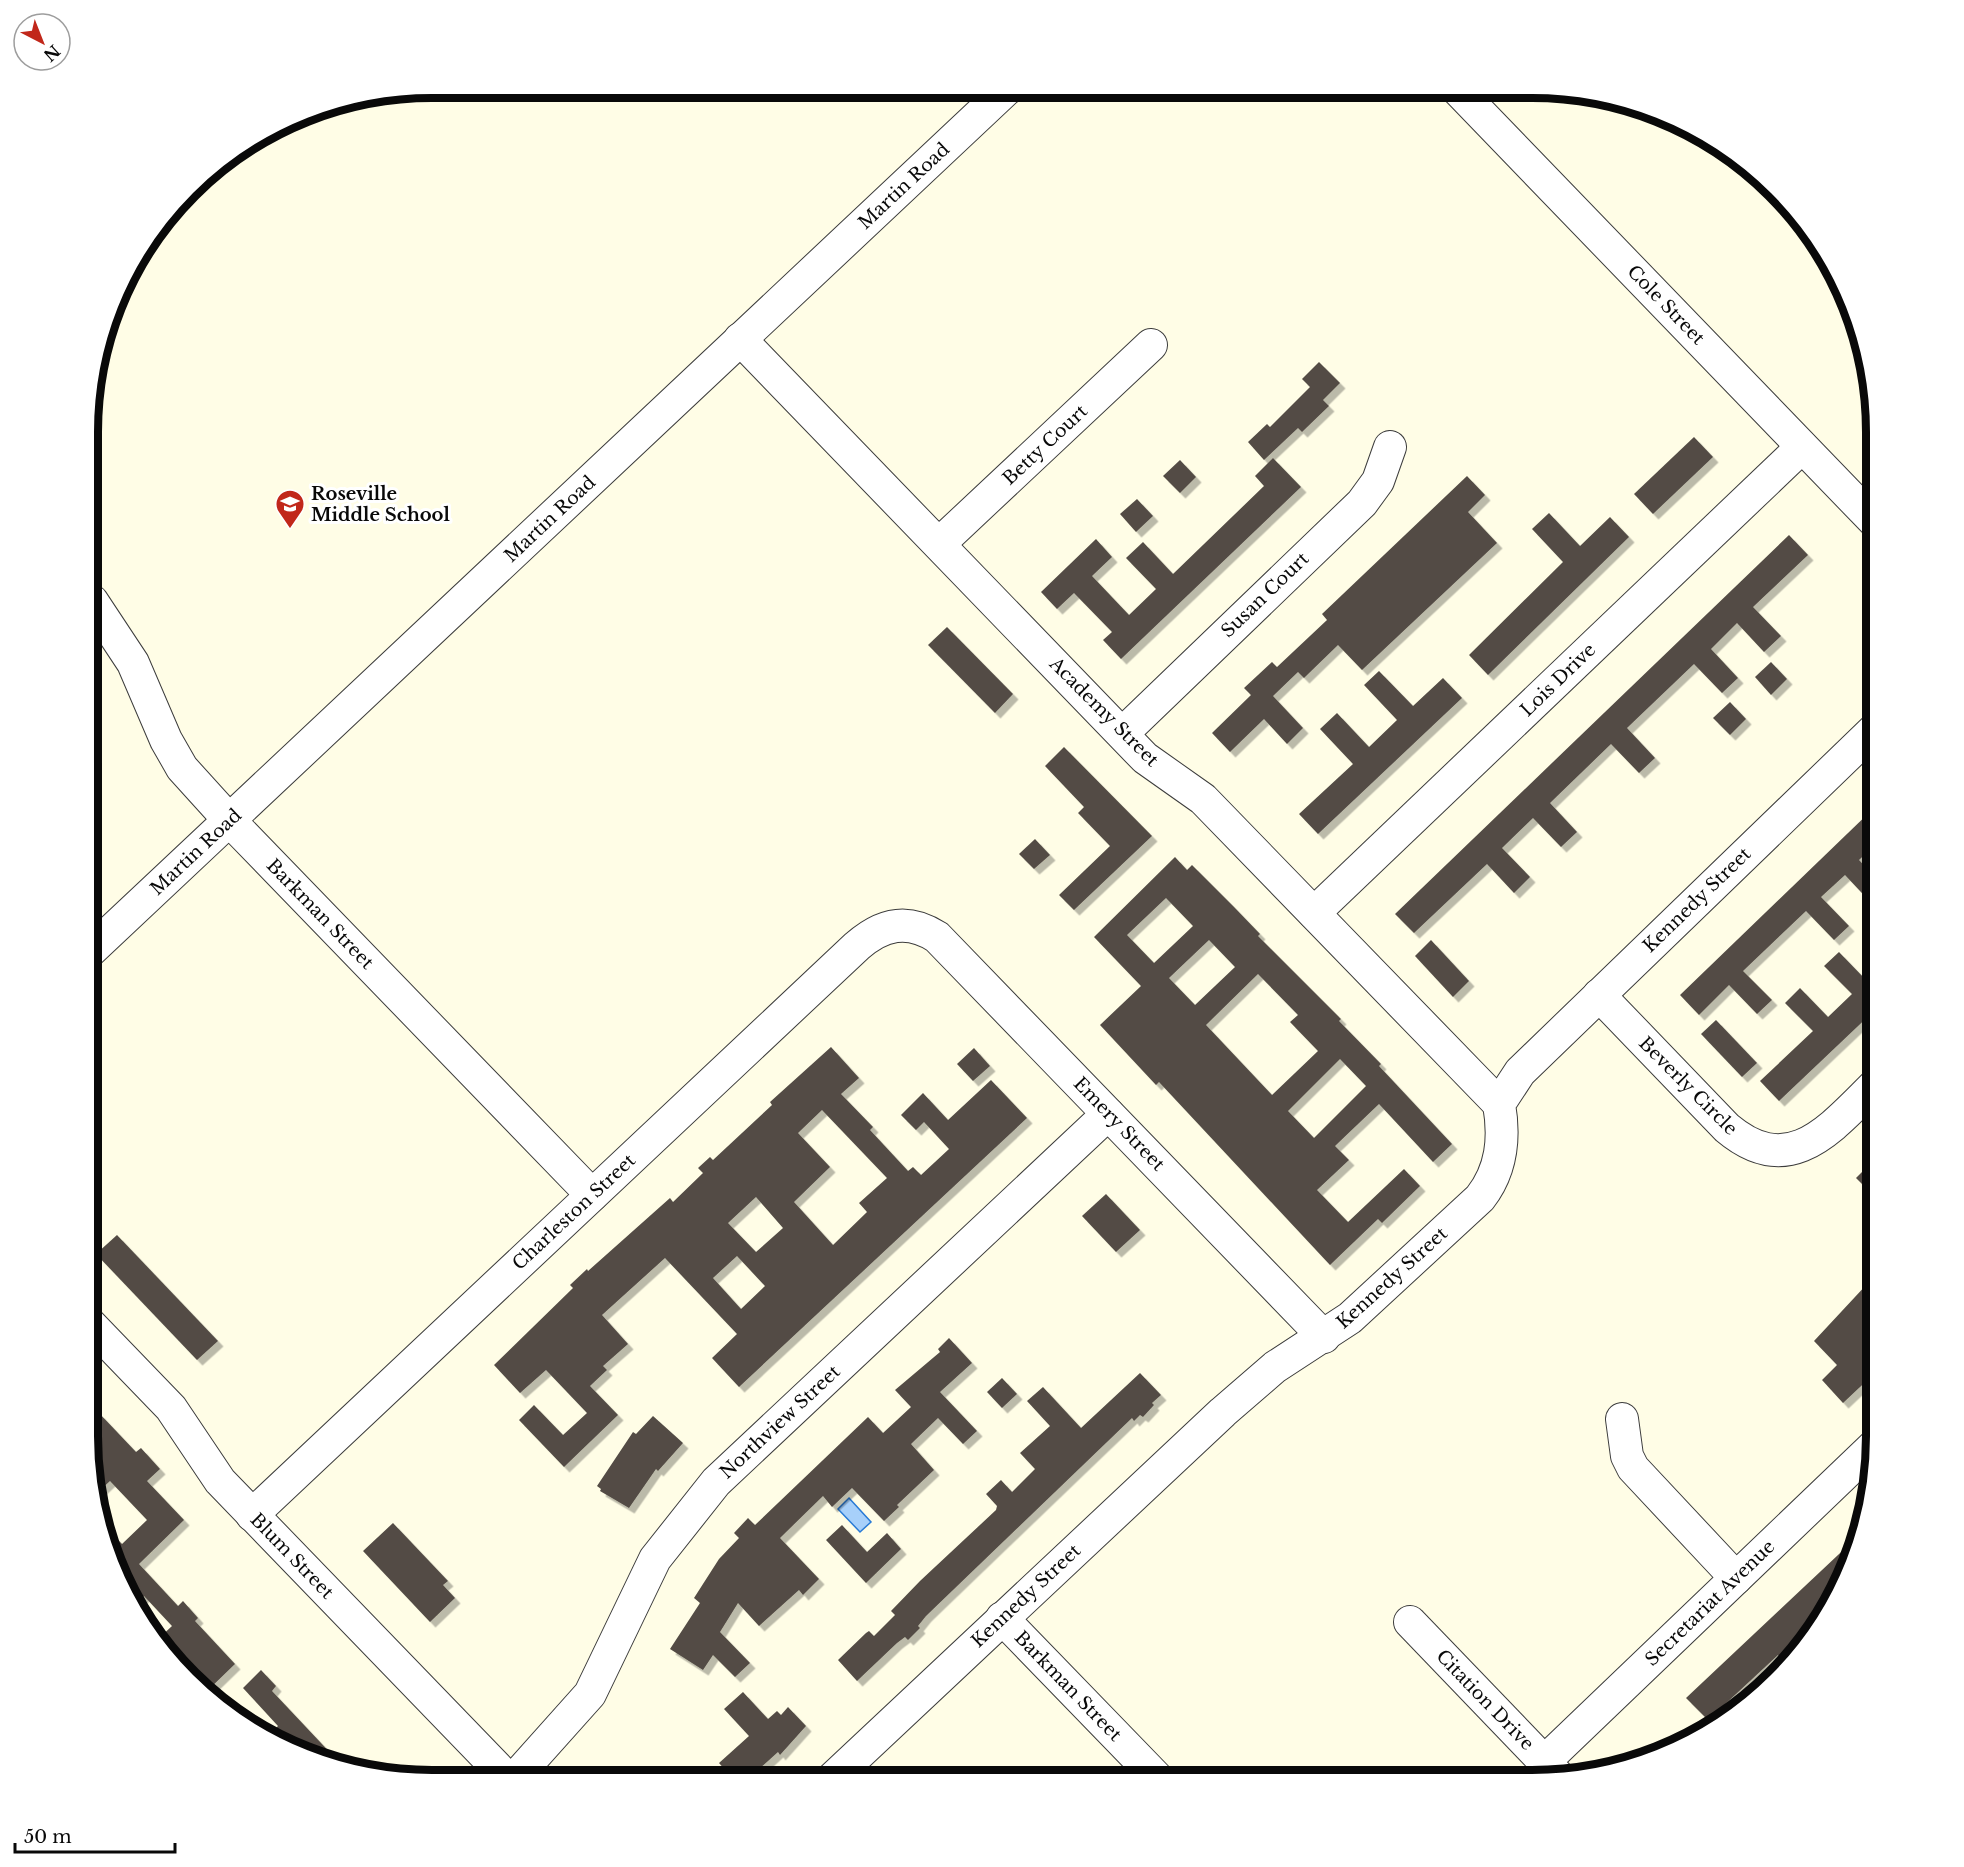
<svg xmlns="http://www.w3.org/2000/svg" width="1964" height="1867" viewBox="0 0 1964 1867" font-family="'Libre Baskerville',serif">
<defs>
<filter id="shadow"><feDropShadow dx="5.5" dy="5.5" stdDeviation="0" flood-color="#0004"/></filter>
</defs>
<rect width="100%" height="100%" fill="#fffde6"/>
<path fill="#a7d0fa" stroke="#297bd6" stroke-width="1.5" d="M849,1498L871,1522L860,1532L838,1509Z"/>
<g fill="#534c45" fill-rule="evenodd" filter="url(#shadow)">
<path d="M1319,362L1340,383L1323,400L1329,406L1302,432L1298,428L1264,460L1248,442L1267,424L1270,427L1310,387L1302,379Z"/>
<path d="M1694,437L1713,457L1653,514L1634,494Z"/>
<path d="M1273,458L1301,487L1121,659L1103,640L1112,632L1074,593L1057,609L1041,592L1096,539L1112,557L1092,576L1129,615L1156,589L1126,558L1143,542L1173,574L1264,486L1255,476Z"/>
<path d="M1180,460L1196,477L1180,493L1163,476Z"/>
<path d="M1467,476L1485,495L1468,512L1497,543L1362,670L1338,645L1304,678L1298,672L1273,696L1303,728L1287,744L1264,719L1230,752L1212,733L1251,695L1244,688L1272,662L1277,667L1327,620L1322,614Z"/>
<path d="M1137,499L1153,516L1136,532L1120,514Z"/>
<path d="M1549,513L1580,546L1610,517L1629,537L1488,675L1469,655L1563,562L1532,529Z"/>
<path d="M1789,535L1808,555L1753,607L1781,636L1764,652L1737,623L1711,649L1738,678L1722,693L1694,664L1627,728L1655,758L1639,773L1611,744L1550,803L1577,832L1561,847L1533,818L1502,848L1530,877L1514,893L1487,864L1414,933L1395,914Z"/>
<path d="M947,627L1013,694L995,713L928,645Z"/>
<path d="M1771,662L1787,679L1771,695L1755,677Z"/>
<path d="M1379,671L1413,706L1443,678L1462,698L1318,834L1299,814L1353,764L1320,729L1337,713L1369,747L1397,720L1364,685Z"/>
<path d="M1730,702L1746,719L1730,735L1713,718Z"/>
<path d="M1064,747L1152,836L1074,910L1059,895L1110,846L1078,813L1084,807L1045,766Z"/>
<path d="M1876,806V844L1859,860L1876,878V908L1845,875L1821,897L1849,926L1834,940L1806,911L1743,971L1772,1000L1757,1014L1729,985L1699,1015L1680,995Z"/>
<path d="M1035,839L1050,855L1034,869L1019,854Z"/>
<path d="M1175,857L1187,870L1192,865L1234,907L1260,934L1258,936L1341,1019L1339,1021L1381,1064L1379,1066L1452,1144L1433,1162L1379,1104L1335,1146L1349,1160L1317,1190L1348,1222L1404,1169L1420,1186L1382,1223L1378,1219L1330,1265L1159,1082L1156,1085L1100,1025L1141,986L1094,937ZM1166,898L1193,926L1154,963L1127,935ZM1209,940L1235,967L1195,1005L1169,978ZM1258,974L1298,1015L1290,1022L1318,1051L1272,1095L1206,1025ZM1340,1059L1366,1086L1314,1138L1288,1111Z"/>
<path d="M1431,940L1469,981L1453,997L1415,956Z"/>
<path d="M1839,952L1866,980L1876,970V1009L1779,1101L1760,1081L1813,1031L1785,1003L1800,988L1828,1017L1852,994L1824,966Z"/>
<path d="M1716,1020L1757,1063L1742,1077L1701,1034Z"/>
<path d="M831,1047L859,1078L841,1094L873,1127L870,1130L908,1171L913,1167L921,1175L949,1149L924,1122L916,1130L901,1115L923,1093L948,1120L991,1080L1027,1118L739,1387L712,1358L737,1334L665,1258L602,1315L628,1344L603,1366L607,1370L590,1386L618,1415L564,1467L519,1420L534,1405L563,1435L587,1413L546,1370L520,1393L494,1365L573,1288L570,1285L587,1269L588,1271L670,1198L673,1202L703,1173L698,1168L710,1157L713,1160L772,1105L770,1102ZM822,1110L887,1178L859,1203L867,1212L833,1245L794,1202L830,1167L798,1133ZM756,1197L783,1228L756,1252L728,1223ZM737,1256L765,1286L741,1309L713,1278Z"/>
<path d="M974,1048L990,1066L973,1081L957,1064Z"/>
<path d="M1876,1158V1198L1856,1178Z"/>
<path d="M1106,1194L1140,1230L1116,1252L1082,1216Z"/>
<path d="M117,1235L218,1341L197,1360L96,1254Z"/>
<path d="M1868,1283L1876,1292V1372L1843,1403L1822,1380L1837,1365L1814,1341Z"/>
<path d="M949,1338L972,1363L940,1392L977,1431L963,1444L938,1418L911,1444L934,1470L897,1505L899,1507L884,1521L852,1488L832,1507L823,1496L780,1538L819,1579L803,1595L799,1590L759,1626L738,1603L720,1632L750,1663L735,1677L713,1655L703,1670L670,1649L700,1603L694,1598L719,1559L739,1538L734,1533L748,1518L755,1525L868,1417L883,1433L911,1407L895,1390L940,1352L938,1349Z"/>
<path d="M1140,1373L1161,1395L1152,1403L1154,1405L1143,1417L1140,1415L1134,1421L1132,1418L926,1616L918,1626L920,1628L908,1640L905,1637L897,1643L857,1681L838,1660L866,1633L869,1631L874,1636L895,1615L891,1611L920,1581L996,1510L997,1506L986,1494L1001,1480L1012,1492L1035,1469L1020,1453L1050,1426L1027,1401L1043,1387L1081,1428Z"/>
<path d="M1002,1378L1017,1394L1002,1408L987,1392Z"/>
<path d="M99,1413L136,1452L141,1448L160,1469L147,1481L184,1520L139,1564L178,1606L183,1601L198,1618L195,1621L235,1664L204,1694L156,1641L172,1626L144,1596L139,1601L124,1585L113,1567L103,1525L122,1544L147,1520L110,1481L96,1494L88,1457V1424Z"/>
<path d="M653,1416L683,1443L658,1471L656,1469L629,1508L600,1491L601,1489L597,1486L633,1432L636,1434Z"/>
<path d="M393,1523L448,1581L443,1585L455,1598L430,1622L363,1551Z"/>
<path d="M842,1525L867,1552L887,1533L901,1549L866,1583L826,1540Z"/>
<path d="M1855,1539L1841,1588L1830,1606L1793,1641L1800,1649L1792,1662L1788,1666L1778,1655L1708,1720L1686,1698Z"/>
<path d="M261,1670L276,1686L272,1691L337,1760L290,1747L274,1730L278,1726L243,1688Z"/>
<path d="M743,1692L768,1719L777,1711L781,1715L788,1707L806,1726L780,1755L778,1752L748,1779H733L719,1763L749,1736L724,1709Z"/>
</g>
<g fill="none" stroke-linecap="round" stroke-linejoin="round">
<g stroke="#3c3c3c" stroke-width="34">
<g id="minor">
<path d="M1456,88L1876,523"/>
<path d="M740,339L1145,758L1203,799L1499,1104"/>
<path d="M939,544L1151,345"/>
<path d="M92,601L133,663L166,740L182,768L230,821L592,1195"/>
<path d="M1124,732L1362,503L1378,481L1390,447"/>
<path d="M1314,913L1802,447"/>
<path d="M90,951L1009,87"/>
<path d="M1599,995L1727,1128C1790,1181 1831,1128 1876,1084"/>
<path d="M88,1322L171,1408L220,1481L508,1779"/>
<path d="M1622,1419L1627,1456L1633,1468L1736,1578"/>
<path d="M252,1515L857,946C882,924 908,918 937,937L1324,1337"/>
<path d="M1002,1618L1158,1779"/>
<path d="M1410,1622L1560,1778"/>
<path d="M1544,1762L1876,1444"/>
<path d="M514,1779L590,1694L655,1559L716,1482L1108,1114"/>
<path d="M832,1779L1223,1412L1275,1367L1350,1318L1480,1198C1502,1170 1505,1138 1499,1104L1520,1072L1876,728"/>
</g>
</g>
<use href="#minor" stroke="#fff" stroke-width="32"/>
</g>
<defs>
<g id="school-pin" transform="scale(1.5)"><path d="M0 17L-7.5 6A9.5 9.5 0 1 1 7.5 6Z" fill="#c1271a" stroke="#fff"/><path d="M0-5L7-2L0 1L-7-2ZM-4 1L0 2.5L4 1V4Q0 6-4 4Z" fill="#fff"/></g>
</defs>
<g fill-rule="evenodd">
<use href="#school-pin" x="290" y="504"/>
</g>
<g text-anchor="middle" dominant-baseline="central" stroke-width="6" stroke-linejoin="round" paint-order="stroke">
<g font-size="18" fill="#090909" stroke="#fff">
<text transform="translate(904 186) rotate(-43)">Martin Road</text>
<text transform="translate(1666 305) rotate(46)">Cole Street</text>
<text transform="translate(1045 445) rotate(-43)">Betty Court</text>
<text transform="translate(550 519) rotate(-43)">Martin Road</text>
<text transform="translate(1265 595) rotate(-44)">Susan Court</text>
<text transform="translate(1558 680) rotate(-44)">Lois Drive</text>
<text transform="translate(1104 712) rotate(45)">Academy Street</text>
<text transform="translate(196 852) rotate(-43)">Martin Road</text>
<text transform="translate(1697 900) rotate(-44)">Kennedy Street</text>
<text transform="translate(320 914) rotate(46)">Barkman Street</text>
<text transform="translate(1688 1086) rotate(45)">Beverly Circle</text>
<text transform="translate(1119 1124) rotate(46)">Emery Street</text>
<text transform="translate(574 1212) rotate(-43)">Charleston Street</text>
<text transform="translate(1392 1278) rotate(-42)">Kennedy Street</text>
<text transform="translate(780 1422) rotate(-43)">Northview Street</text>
<text transform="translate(292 1556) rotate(46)">Blum Street</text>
<text transform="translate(1026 1596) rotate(-43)">Kennedy Street</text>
<text transform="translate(1710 1603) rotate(-44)">Secretariat Avenue</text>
<text transform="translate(1068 1686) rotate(46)">Barkman Street</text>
<text transform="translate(1485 1700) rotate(46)">Citation Drive</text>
</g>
<g font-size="18" font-weight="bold" fill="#090909" stroke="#fff" text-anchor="start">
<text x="311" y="494">Roseville<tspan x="311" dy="21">Middle School</tspan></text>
</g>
</g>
<path d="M0 0H1964V1867H0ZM432 98H1532A334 334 0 0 1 1866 432V1436A334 334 0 0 1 1532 1770H432A334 334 0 0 1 98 1436V432A334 334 0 0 1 432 98Z" fill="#fff" fill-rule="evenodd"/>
<path fill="none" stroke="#090909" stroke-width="8" d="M432 98H1532A334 334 0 0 1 1866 432V1436A334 334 0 0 1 1532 1770H432A334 334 0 0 1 98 1436V432A334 334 0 0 1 432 98Z"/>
<g transform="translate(42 42) rotate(138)"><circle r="28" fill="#ffffff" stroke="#9d9d9d" stroke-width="1.5"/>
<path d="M0-4.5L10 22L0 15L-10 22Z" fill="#c1271a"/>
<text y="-9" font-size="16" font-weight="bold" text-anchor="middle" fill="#090909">N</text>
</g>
<path d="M15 1843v9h160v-9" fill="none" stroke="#090909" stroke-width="3"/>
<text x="24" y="1843" font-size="18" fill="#090909" stroke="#ffffff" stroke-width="4.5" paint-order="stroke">50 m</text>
</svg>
